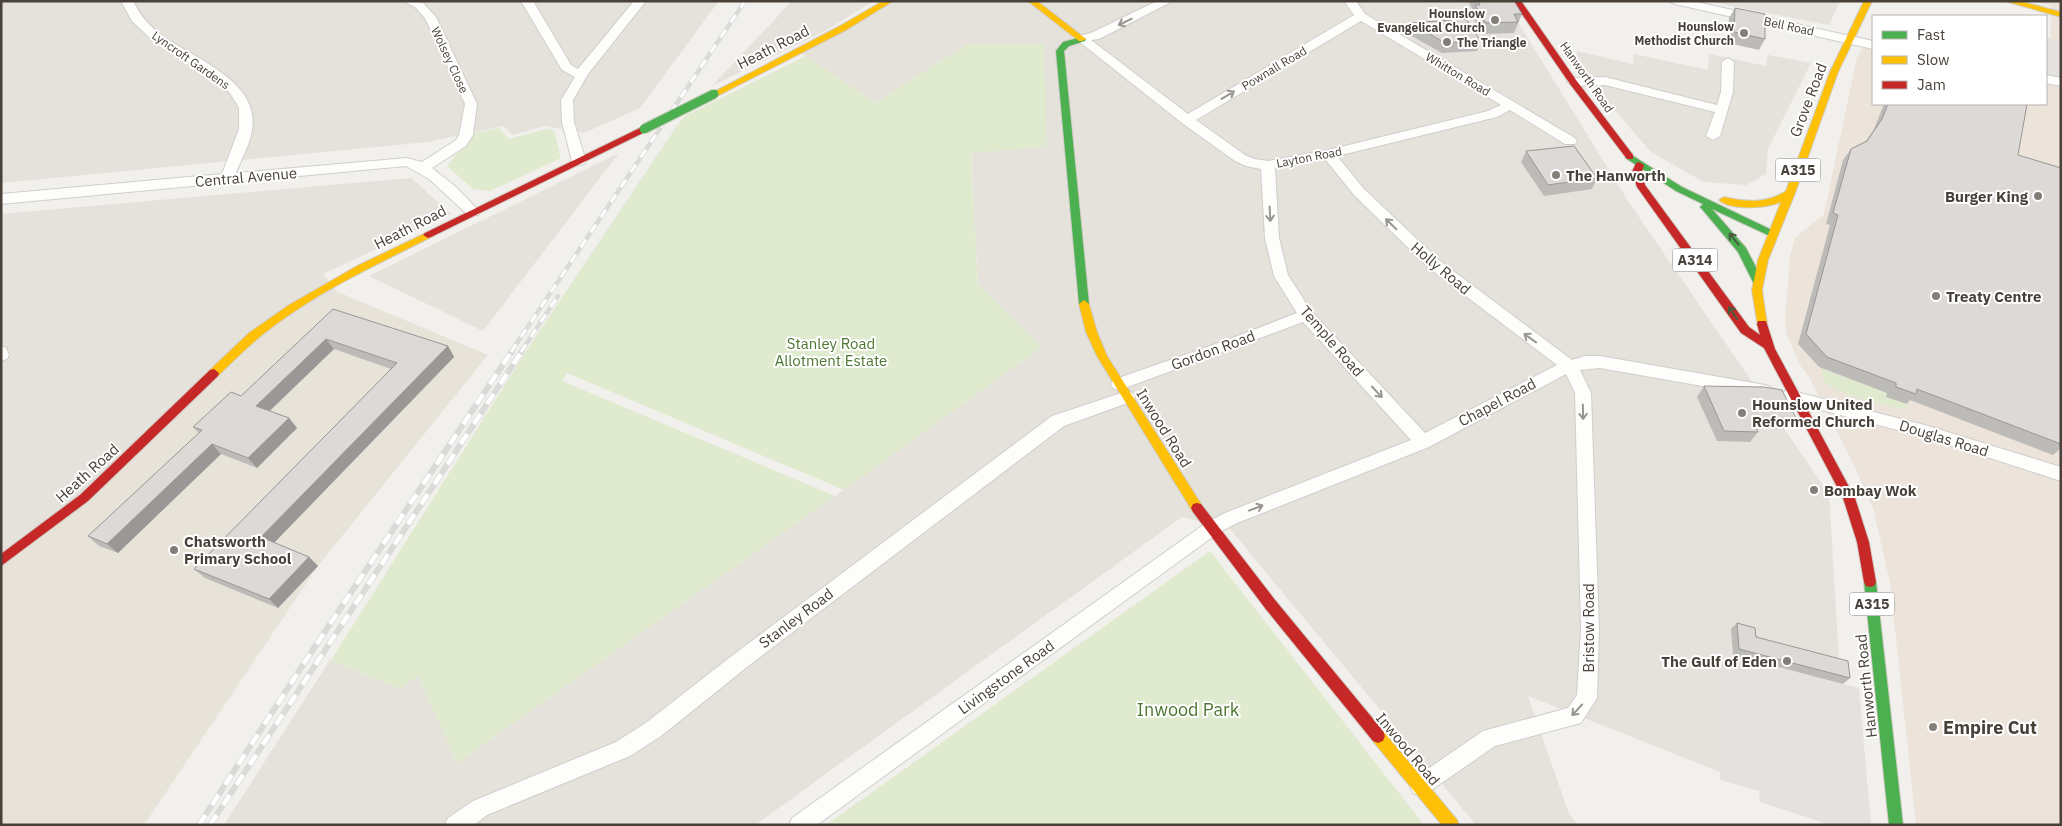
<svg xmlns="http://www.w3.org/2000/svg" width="2062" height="826" viewBox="0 0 2062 826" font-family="'IBM Plex Sans',sans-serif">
<rect width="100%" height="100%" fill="#f2f0ed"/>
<g fill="#e5e1db">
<path d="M1,1H719L640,108L584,133L545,126L512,135L503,126L428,142L1,183Z"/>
<path d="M792,1H874L825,31L712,86Z"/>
<path d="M889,1H1505L1628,201L1829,494L1849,823L1528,696L1569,814L1578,825H1476L1230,529L1182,517L755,825H224L330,660L400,689L418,675L457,763L835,496L1042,347L978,284L966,45L875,103L799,51Z"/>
<path d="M1706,1H1840L1829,25Z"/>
<path d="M1577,51L1633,64L1634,54L1708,70L1709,54L1766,66L1768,55L1811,63L1768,149L1766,174L1746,185L1704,182L1651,152L1575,65Z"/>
<path d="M619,153L483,331L369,276Z"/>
<path d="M411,178L451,214L323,274L338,292L1,563V214Z"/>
</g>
<path fill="#ece4da" d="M2031,1H2061V825H1916L1890,583L1873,508L1850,457L1809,377L1800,365L1786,333L1785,320L1790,256L1795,238L1824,214L1857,57L1864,46L1873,45V104H2046V38H2050L2051,6Z"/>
<path fill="#e8e3d9" d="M338,292L488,355L318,566L144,825H1V563L261,334Z"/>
<g fill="#e0eacf">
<path d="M1044,43L1047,147L971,153L978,284L1042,347L844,490L567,373L562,381L835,496L457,763L418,676L400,689L331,660L530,345L678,124L685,116L806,56L875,103L966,45Z"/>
<path d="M499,128L509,139L545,129L554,130L561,158L490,191L473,189L447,166L473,133Z"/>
<path d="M1822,369L1887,393L1886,397L1907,404L1906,410C1888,406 1837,395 1826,383C1822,379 1822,374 1822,369Z"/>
<path d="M1210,551L1424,825H826L871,793Z"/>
</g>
<g fill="#e4e1de">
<path d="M2046,38L2061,42V78L2046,75Z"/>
<path d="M1716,650L1859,688L1871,825H1831L1760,802L1759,791L1720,780Z"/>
</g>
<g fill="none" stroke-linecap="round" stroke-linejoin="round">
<g stroke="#d0cecb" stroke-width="2">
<g id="street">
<path d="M121,1H133C139,13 146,22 156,31C188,57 261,79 252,130C250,145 241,159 236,173L407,158L422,162L456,140L459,135L465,104L425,18L415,7L403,1L423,3L436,17L477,104L473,135L466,146L432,168L456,187L480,212L478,215H468L429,179L406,166L1,204V194L222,174L239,129V108L230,93L214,78L149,37L132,21Z"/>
<path d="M521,1H533L571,65L578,69L634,1H646L588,74L573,100L574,122L586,161L584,164L579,165L572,161L562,122L561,100L575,77L562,70Z"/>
<path d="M1157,1H1173L1099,39L1091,40L1188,114L1354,15L1344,1H1356L1365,14L1575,138L1577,141L1575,144H1565L1510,110L1497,117L1337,156L1364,189L1440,261L1572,360L1585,356H1600L1765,385L1771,387L1773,391L1771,395L1765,397L1600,368L1580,370L1591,393L1599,629L1597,698L1581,723L1495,746L1427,793L1420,796L1413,793L1410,786L1413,779L1483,731L1568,708L1577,695L1581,629L1575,393L1566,374L1429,447L1237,523L1218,533L817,825H789L792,818L1206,523L1225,513L1411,440L1303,322L1125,388L1119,390L1113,388L1111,384L1113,380L1227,340L1297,313L1274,276L1265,238L1261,169L1246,166L1235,161L1182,123L1076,39L1078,36L1091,33ZM1361,21L1501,105L1488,111L1328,150L1268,161L1254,159L1245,155L1196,120ZM1325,159L1354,195L1430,269L1557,365L1425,433L1311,311L1288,275L1279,238L1275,168Z"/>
<path d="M1669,1H1692L1873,41V49L1675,4Z"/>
<path d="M1728,58L1734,62L1733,92L1720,136L1713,140L1706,136L1715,112L1605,85L1573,86L1567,82L1573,78L1605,77L1717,105L1721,92L1722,62Z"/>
<path d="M2046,75L2061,78V86L2046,83Z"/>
<path d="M1,346L6,348L9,355L7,359L1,361Z"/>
<path d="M1789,390L1928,426L2061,467V481L1928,438L1783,400L1781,396L1783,392Z"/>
<path d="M1127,391L1133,393L1135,397L1133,401L1064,426L747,667L661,736L630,756L487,815L474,825H445L448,818L473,801L616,742L647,722L733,655L1052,416Z"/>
</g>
</g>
<g stroke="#d0ccc4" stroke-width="2">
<g id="fast">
<path d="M1082,37L1086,39L1085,41L1069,46L1064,51L1089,304L1084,308L1079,304L1056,51L1063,42Z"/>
<path d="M1630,154L1682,187L1776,232L1778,234L1776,236H1770L1712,209L1746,248L1763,281L1762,284H1754L1738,252L1702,209L1700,207L1703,204L1676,191L1627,159L1625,157Z"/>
<path d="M1870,577L1874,578L1876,582L1903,825H1889L1864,582L1866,578Z"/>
</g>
</g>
<g stroke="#d0ccc4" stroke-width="2">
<g id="slow">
<path d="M883,1H893L846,30L717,96L714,97L710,94L840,26Z"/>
<path d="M1028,1H1037L1086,39L1082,41H1079Z"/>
<path d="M1864,1H1872L1838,72L1795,193L1768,260L1762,290L1767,324L1766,327H1758L1752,290L1758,260L1781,202C1767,208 1731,211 1719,200L1724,197C1746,202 1766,204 1786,191L1830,72Z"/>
<path d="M2005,1H2019L2061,12V17Z"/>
<path d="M428,232L433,235L431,237C378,264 323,289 275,325C254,340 236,358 218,376H210L209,373L210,370L249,333L289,305L357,266Z"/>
<path d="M1084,300L1089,304L1097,332L1107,356L1201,504L1203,508L1201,512L1197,513L1193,512L1097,356L1086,332L1079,304Z"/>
<path d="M1378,729L1383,731L1457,820L1459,825H1442L1373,741L1371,736L1373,731Z"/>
</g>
</g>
<g stroke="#d0ccc4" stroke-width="2">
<g id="jam">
<path d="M1513,1H1521L1576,80L1633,155V159H1627L1570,84Z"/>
<path d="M644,126L647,127V131L431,237L428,238L423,235L425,233Z"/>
<path d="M1639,162L1644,165L1642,172L1645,185L1749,327L1760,335L1757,324L1758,321H1766L1767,324L1775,349L1855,498L1869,542L1876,582L1874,586L1870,587L1866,586L1864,582L1857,542L1843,498L1764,348L1741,333L1637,187L1632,172L1636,163Z"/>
<path d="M214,369L219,373L218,376L88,501L1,566V554L80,495L210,370Z"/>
<path d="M1197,503L1201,504L1275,600L1383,731L1385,736L1383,741L1378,743L1373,741L1265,608L1193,512L1191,508L1193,504Z"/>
</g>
</g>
<use href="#street" fill="#fdfdfc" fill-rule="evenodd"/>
<use href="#fast" fill="#4caf50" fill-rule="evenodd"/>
<use href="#slow" fill="#ffc107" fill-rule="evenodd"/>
<use href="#jam" fill="#c62828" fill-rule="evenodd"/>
<g stroke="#dadad9" stroke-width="4.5">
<g id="rail-far1">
<path d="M511,352L745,1"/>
<path d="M521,352L558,296"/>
</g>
</g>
<g stroke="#dadad9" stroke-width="6">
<g id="rail">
<path d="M199,825L310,654L512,351"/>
<path d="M210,825L522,351"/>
</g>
</g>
<use href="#rail-far1" stroke="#fff" stroke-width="3" stroke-dasharray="9" stroke-linecap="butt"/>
<use href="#rail" stroke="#fff" stroke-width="4.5" stroke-dasharray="12" stroke-linecap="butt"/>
<g stroke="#d0ccc4" stroke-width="11" stroke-linecap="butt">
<path id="fast-bridge" d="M644,129L714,94"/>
</g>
<use href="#fast-bridge" stroke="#4caf50" stroke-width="9"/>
</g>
<g fill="#bdbbb8">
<path d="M1468,1H1514L1522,14L1514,33L1482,34L1472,16L1473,10Z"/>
<path d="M1735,8L1765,39L1759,50L1728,43L1729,18Z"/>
<path d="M1411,23L1480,40L1477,51L1442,53L1408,34Z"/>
<path d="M1884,104H2027L2018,155L2061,168V448L2053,455L1910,400L1907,404L1886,397L1887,393L1819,367L1798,344L1830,225L1826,224L1843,160L1851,149L1866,141L1874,129Z"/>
<path d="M1526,151L1597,178L1592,189L1544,196L1521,162Z"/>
<path d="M333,309L448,346L454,357L274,543L309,557L318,566L278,608L205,578L194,569L391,369L334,349L270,411L289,418L297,428L257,468L221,454L118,553L99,546L88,536L199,433L193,427L241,396Z"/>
<path d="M1704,386L1796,418L1788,429L1757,428L1758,432L1750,442L1717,441L1697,397Z"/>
<path d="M1737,623L1756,637L1850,678L1843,684L1733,655L1731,629Z"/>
</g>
<g fill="#9a9896">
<path d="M326,339L334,349L264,416L256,406Z"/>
<path d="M448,346L454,357L270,547L261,537Z"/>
<path d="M289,418L297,428L257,468L248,458Z"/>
<path d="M212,444L221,454L118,553L107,544Z"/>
<path d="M309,557L318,566L278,608L269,599Z"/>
</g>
<g fill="#dcd9d6" stroke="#9a9896">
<path d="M1478,1H1514L1522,14H1514L1518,22L1486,23L1475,5H1480Z"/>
<path d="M1735,8L1765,14V39L1734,32Z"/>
<path d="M1466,19L1480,40L1445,43L1411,23Z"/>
<path d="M1888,104H2027L2018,155L2061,168V444L1917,389L1916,394L1896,387V383L1827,357L1806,334L1838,215L1833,213L1851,149L1867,141L1882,119Z"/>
<path d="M1574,146L1597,178L1548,185L1526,151Z"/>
<path d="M333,309L448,346L261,537L309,557L269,599L194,569L397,363L326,339L256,406L289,418L248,458L212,444L107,544L88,536L202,430L193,427L231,392L241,396Z"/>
<path d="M1704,386L1764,387L1782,390L1796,418H1752L1758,432L1724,431Z"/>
<path d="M1737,623L1755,628L1756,637L1848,661L1850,678L1739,649Z"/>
</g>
<defs><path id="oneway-shaft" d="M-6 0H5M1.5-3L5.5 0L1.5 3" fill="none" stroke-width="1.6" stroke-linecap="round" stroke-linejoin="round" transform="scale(1.25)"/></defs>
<g stroke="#999691">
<use href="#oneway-shaft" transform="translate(1125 22) rotate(154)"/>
<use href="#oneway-shaft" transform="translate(1228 95) rotate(-31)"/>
<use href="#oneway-shaft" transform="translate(1270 214) rotate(87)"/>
<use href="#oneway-shaft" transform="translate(1391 224) rotate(-136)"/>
<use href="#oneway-shaft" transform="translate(1530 338) rotate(-144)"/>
<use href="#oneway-shaft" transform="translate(1377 392) rotate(47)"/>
<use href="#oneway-shaft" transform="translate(1583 412) rotate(89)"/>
<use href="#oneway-shaft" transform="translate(1256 508) rotate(-21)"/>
<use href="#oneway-shaft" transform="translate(1577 710) rotate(133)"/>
</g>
<g stroke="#495c3f">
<use href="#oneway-shaft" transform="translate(1734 239) rotate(-129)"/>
<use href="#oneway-shaft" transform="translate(1733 313) rotate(-125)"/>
</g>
<g fill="#847e78" stroke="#fff" stroke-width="2">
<circle cx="1495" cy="20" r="5"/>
<circle cx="1744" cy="33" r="5"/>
<circle cx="1447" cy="42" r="5"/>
<circle cx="1556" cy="175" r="5"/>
<circle cx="2038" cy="196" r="5"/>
<circle cx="1936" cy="296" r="5"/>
<circle cx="1742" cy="413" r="5"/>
<circle cx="1814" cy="490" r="5"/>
<circle cx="174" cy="550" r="5"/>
<circle cx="1787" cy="661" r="5"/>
<circle cx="1933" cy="727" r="5"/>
</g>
<g text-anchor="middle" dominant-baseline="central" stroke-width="4" stroke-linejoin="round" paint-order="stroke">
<g font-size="12" font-weight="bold" fill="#484139" stroke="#fff" text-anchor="end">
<text x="1485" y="13">Hounslow<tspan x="1485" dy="14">Evangelical Church</tspan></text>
<text x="1734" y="26">Hounslow<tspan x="1734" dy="14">Methodist Church</tspan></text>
<text x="1457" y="42" text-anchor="start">The Triangle</text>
</g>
<g font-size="12" fill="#484139" stroke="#fff">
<text transform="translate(1789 26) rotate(12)">Bell Road</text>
<text transform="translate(191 60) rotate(35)">Lyncroft Gardens</text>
<text transform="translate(450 60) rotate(65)">Wolsey Close</text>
<text transform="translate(1274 68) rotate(-31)">Pownall Road</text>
<text transform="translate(1458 74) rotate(31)">Whitton Road</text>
<text transform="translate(1587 77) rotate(55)">Hanworth Road</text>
<text transform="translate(1309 157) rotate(-11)">Layton Road</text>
</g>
<g fill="#fff" stroke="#7f7a74" stroke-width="1">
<rect x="1775.5" y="158.5" width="45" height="23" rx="4"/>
<rect x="1672.5" y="248.5" width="45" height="23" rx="4"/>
<rect x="1849.5" y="592.5" width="45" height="23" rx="4"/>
</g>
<g font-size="14" font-weight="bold" fill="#484139">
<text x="1798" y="170">A315</text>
<text x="1695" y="260">A314</text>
<text x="1872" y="604">A315</text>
</g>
<g font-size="15" fill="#484139" stroke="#fff">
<text transform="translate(773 47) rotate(-27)">Heath Road</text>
<text transform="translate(1808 100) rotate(-69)">Grove Road</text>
<text transform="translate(246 177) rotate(-5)">Central Avenue</text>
<text transform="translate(410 227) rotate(-27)">Heath Road</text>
<text transform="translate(1441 268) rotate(40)">Holly Road</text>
<text transform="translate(1332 341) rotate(49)">Temple Road</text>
<text transform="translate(1213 350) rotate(-20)">Gordon Road</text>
<text transform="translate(1497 402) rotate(-28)">Chapel Road</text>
<text transform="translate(1164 428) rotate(58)">Inwood Road</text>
<text transform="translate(1944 438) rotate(17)">Douglas Road</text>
<text transform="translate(87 473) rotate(-42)">Heath Road</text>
<text transform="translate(796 618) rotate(-37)">Stanley Road</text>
<text transform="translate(1588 628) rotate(-90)">Bristow Road</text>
<text transform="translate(1006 677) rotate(-36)">Livingstone Road</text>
<text transform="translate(1866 686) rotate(-96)">Hanworth Road</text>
<text transform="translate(1408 749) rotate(50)">Inwood Road</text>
</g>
<g font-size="15" font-weight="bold" fill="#484139" stroke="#fff" text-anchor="start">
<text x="1566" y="175">The Hanworth</text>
<text x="2028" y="196" text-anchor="end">Burger King</text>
<text x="1946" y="296">Treaty Centre</text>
<text x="1752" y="404">Hounslow United<tspan x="1752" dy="17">Reformed Church</tspan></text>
<text x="1824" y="490">Bombay Wok</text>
<text x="184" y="541">Chatsworth<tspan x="184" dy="17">Primary School</tspan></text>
<text x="1777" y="661" text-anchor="end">The Gulf of Eden</text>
</g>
<g font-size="15" fill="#4d7630" stroke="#fff">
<text x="831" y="343">Stanley Road<tspan x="831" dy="17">Allotment Estate</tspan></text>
</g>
<g font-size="18" fill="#4d7630" stroke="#fff">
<text x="1188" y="709">Inwood Park</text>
</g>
<g font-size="18" font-weight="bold" fill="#484139" stroke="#fff" text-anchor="start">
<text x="1943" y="727">Empire Cut</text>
</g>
</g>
<rect width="2062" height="826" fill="none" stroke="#484139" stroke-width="5"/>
<rect x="1872" y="15" width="175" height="90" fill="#ffffff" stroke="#b6b3b0"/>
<rect x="1882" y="31" width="25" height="8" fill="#4caf50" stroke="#b6b3b0"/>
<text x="1917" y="40" font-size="15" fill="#484139">Fast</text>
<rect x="1882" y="56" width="25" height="8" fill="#ffc107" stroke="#b6b3b0"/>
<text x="1917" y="65" font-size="15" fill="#484139">Slow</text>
<rect x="1882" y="81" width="25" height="8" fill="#c62828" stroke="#b6b3b0"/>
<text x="1917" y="90" font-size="15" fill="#484139">Jam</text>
</svg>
